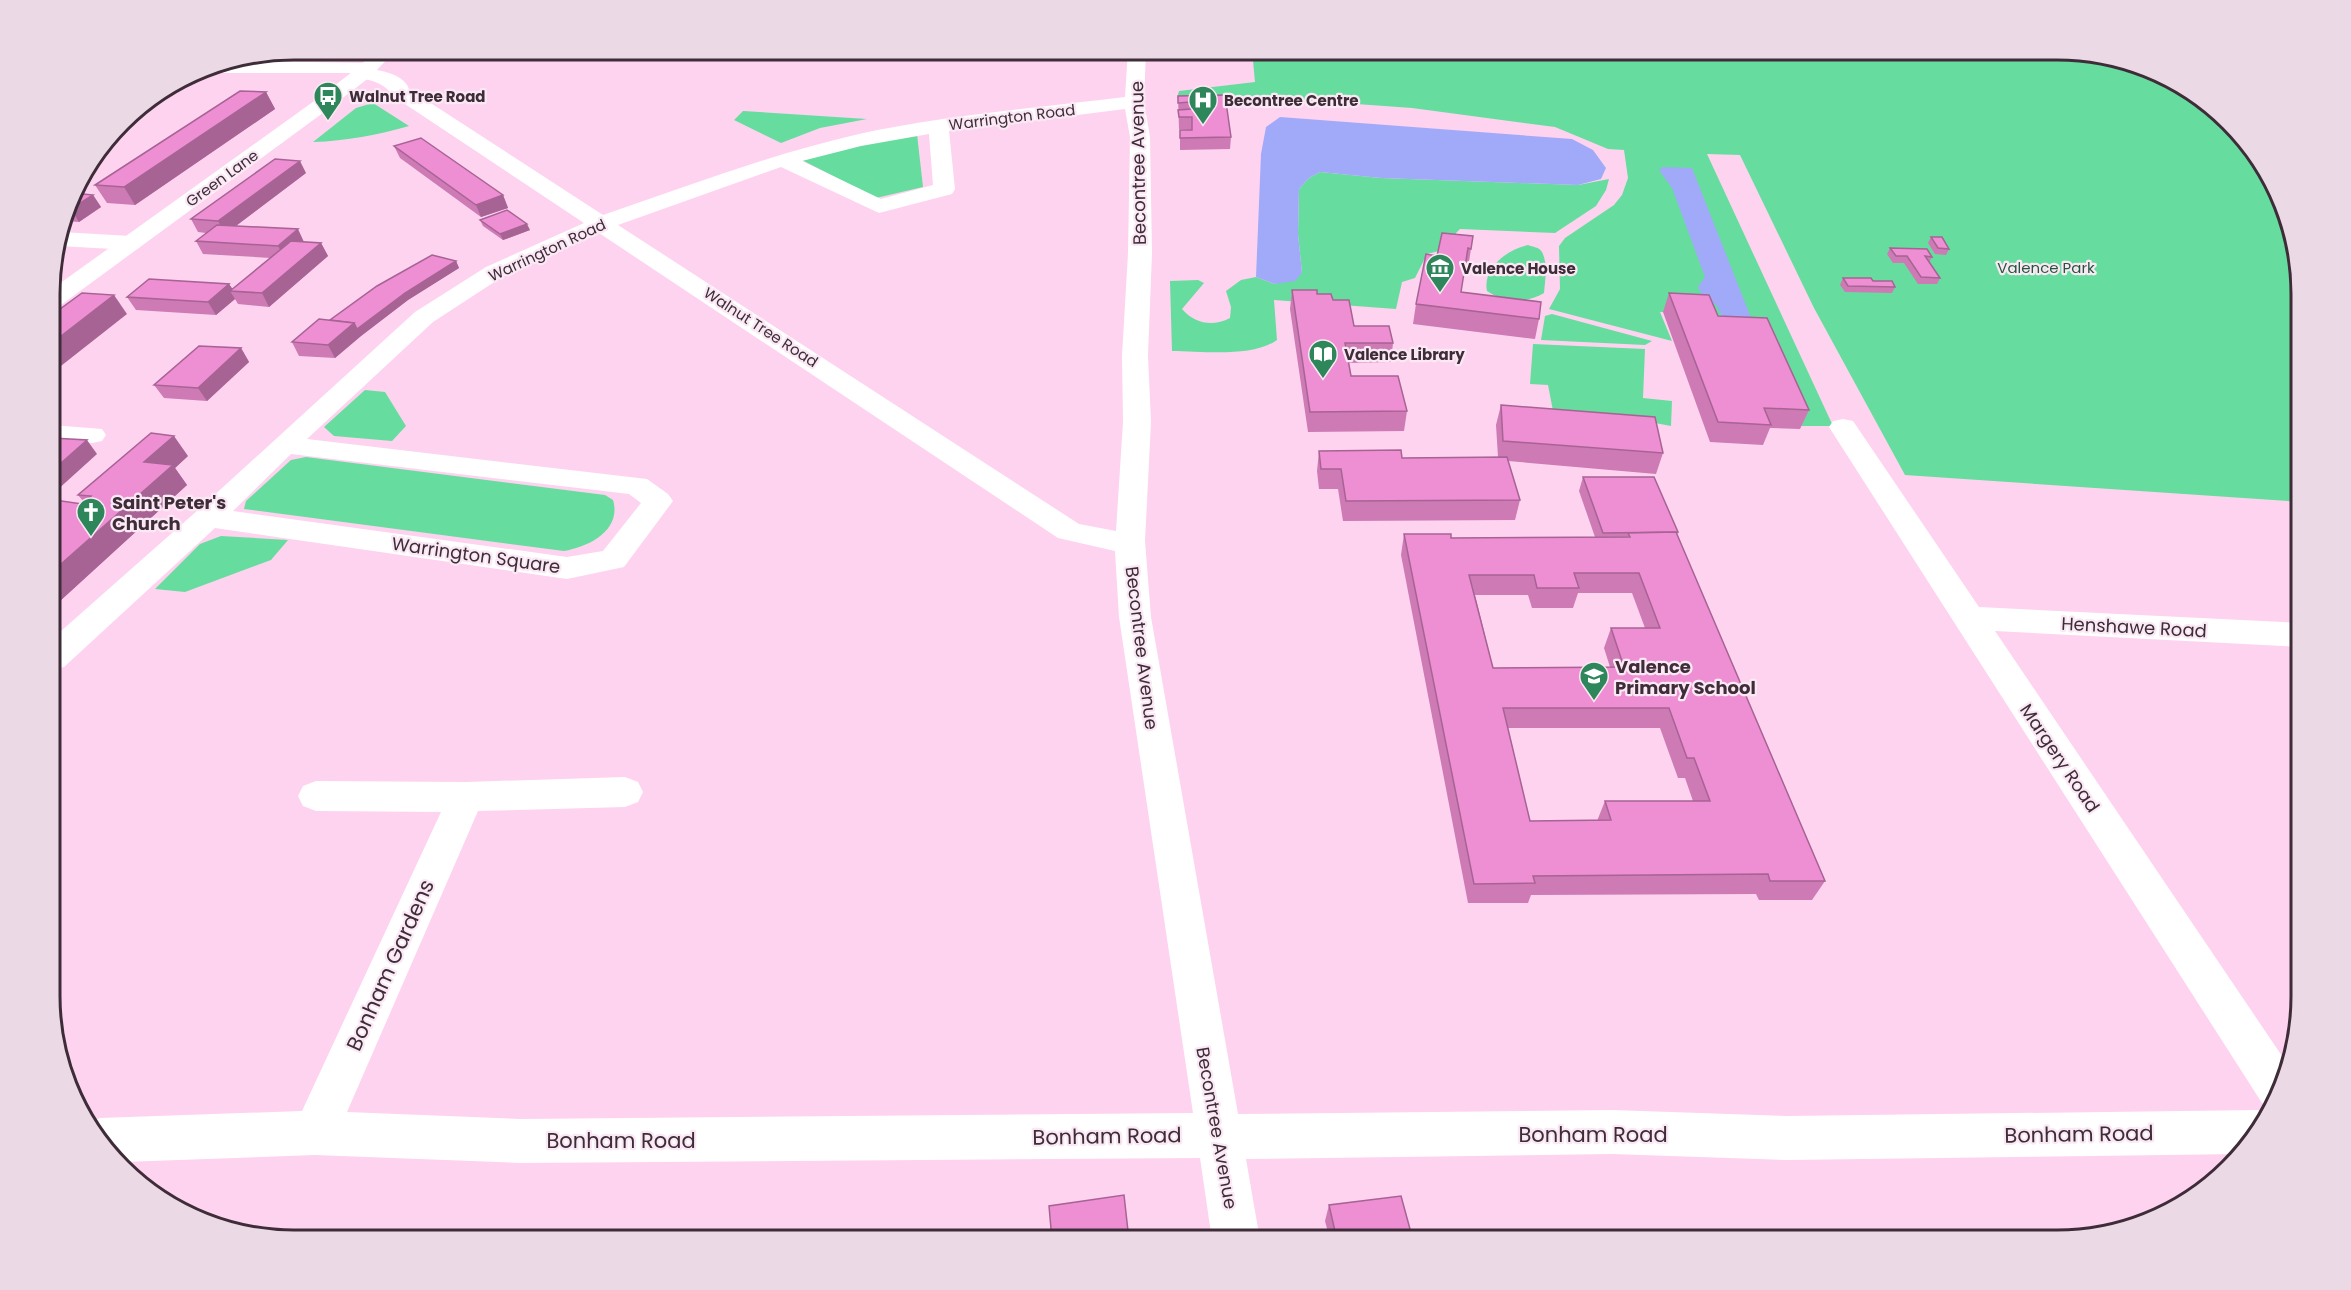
<svg xmlns="http://www.w3.org/2000/svg" width="2351" height="1290" viewBox="0 0 2351 1290" font-family="Poppins,sans-serif">
<rect width="100%" height="100%" fill="#fed3ef"/>
<g fill="#67dc9f">
<path d="M1252,50H2057L2121,58L2179,82L2260,158L2288,215L2301,278V502L1905,475L1814,308L1740,155L1707,154L1833,426H1801L1722,335L1714,314L1660,312L1672,341L1549,309L1560,289L1559,246L1565,238L1614,205L1622,195L1628,178L1624,150L1608,149L1555,127L1412,108L1273,98L1209,101L1177,98L1179,91L1255,82Z"/>
<path d="M373,103L409,126C377,135 347,141 313,142L356,108Z"/>
<path d="M743,111L867,119L820,128L781,143L734,120Z"/>
<path d="M917,134L923,187L876,198L800,159L858,144Z"/>
<path d="M1320,172L1381,178L1578,185L1609,179L1606,190L1596,206L1555,233L1460,229L1456,233L1455,247L1427,254L1415,278L1402,282L1396,309L1274,300L1277,340C1252,358 1203,351 1172,351L1170,281L1198,280L1204,283L1182,309C1195,324 1213,327 1230,318L1231,307L1226,291L1241,280L1256,277L1275,284L1302,273L1298,234L1299,189L1309,178Z"/>
<path d="M1528,245C1533,247 1539,247 1542,252C1548,263 1545,282 1544,293C1527,304 1502,302 1487,291C1482,268 1508,249 1528,245Z"/>
<path d="M1552,314L1652,341L1645,345L1541,340L1545,316Z"/>
<path d="M1533,344L1645,349L1643,398L1672,401L1671,426L1597,412L1589,429L1554,416L1548,385L1530,384Z"/>
<path d="M365,390L385,392L406,426L392,441L334,436L324,427Z"/>
<path d="M306,457L605,495L613,500C622,530 589,547 564,551L244,509L246,501L291,460Z"/>
<path d="M221,536L288,540L271,560L185,592L155,589L200,544Z"/>
</g>
<g fill="#a1aaf9">
<path d="M1280,117L1572,139L1593,150L1606,168L1601,179L1578,185L1381,178L1320,172L1309,178L1299,189L1298,234L1302,273L1295,281L1275,284L1256,277L1261,154L1266,127Z"/>
<path d="M1663,167L1692,168L1759,338L1732,337L1717,306L1701,293L1698,287L1705,277L1672,188L1659,170Z"/>
</g>
<g fill="none" stroke-linecap="round" stroke-linejoin="round">
<g fill="#fff" fill-rule="evenodd">
<path d="M1128,50H1146L1144,102L1150,137L1152,253L1148,356L1151,422L1145,541L1151,617L1238,1114L1612,1110L1788,1116L2258,1110L2270,1115L2241,1154L1788,1160L1612,1154L1246,1159L1260,1240H1212L1200,1158L520,1163L315,1155L123,1162L91,1132L87,1123L100,1118L302,1111L441,812L316,811L303,806L298,796L303,786L316,781L466,782L625,777L638,782L643,792L638,802L625,807L478,811L347,1112L520,1119L1193,1113L1119,617L1115,551L1058,538L599,233L502,277L433,322L307,439L647,479L668,494L673,501L624,567L567,579L215,528L64,667L52,670V639L198,510L415,312L486,267L584,223L393,96C384,82 372,81 356,77L354,73H208L201,71V68L234,61L376,63L378,67L377,70C389,72 405,77 409,89L603,215C688,186 771,154 859,134C946,115 1036,108 1125,97ZM1125,109L1130,137L1128,253L1122,356L1123,422L1116,531L1079,524L618,225L781,167L879,213L952,194L955,189L949,131ZM929,134L933,185L881,199L802,161L861,146ZM291,454L629,494L641,503L603,551L567,557L233,511Z"/>
<path d="M61,232L131,236L139,238L142,243L139,248L131,250L59,246L57,245Z"/>
<path d="M1843,419L1853,421L1979,607L2301,623V647L1995,631L2286,1062L2272,1107L2262,1103L1829,427L1833,421Z"/>
<path d="M52,425L102,429L106,435L102,441L92,443L52,441Z"/>
</g>
<path fill="#fff" fill-rule="evenodd" d="M377,50H396L370,77L331,107L61,305L52,307V289L317,99L356,69Z"/>
</g>
<g fill="#cd7ab5" fill-rule="evenodd">
<path d="M956,50H1058V51L1034,57L957,58Z"/>
<path d="M266,92L275,109L135,205L107,203L95,185Z"/>
<path d="M1225,95L1231,137L1230,149L1180,150V130H1192L1179,129L1178,96Z"/>
<path d="M394,146L503,195L508,208L481,217L400,158Z"/>
<path d="M306,173L236,226L304,242L321,243L328,256L269,307L238,304L235,299L216,315L136,310L127,297L229,284L232,289L271,258L203,254L196,241L206,233L198,232L191,219Z"/>
<path d="M73,193L93,195L101,207L79,222L64,221Z"/>
<path d="M480,220L530,230L503,240L483,226Z"/>
<path d="M1473,236L1468,268L1465,267L1461,292L1539,319L1535,339L1413,324L1416,304L1437,256Z"/>
<path d="M1931,237L1949,249L1946,255L1935,254L1928,243Z"/>
<path d="M1890,248L1932,257L1929,263L1940,278L1937,284H1918L1904,263H1893L1887,254Z"/>
<path d="M456,261L459,268L408,300L361,336L335,358L299,356L292,342L330,320Z"/>
<path d="M1843,278L1873,281L1895,287L1892,293L1845,292L1840,285Z"/>
<path d="M1292,290L1317,294L1333,300L1354,326L1393,343L1391,362L1348,363L1351,376L1407,411L1404,431L1308,432L1290,309Z"/>
<path d="M1669,293L1718,316L1809,410L1800,429L1770,428L1763,445L1710,442L1663,312Z"/>
<path d="M241,348L249,362L207,401L164,398L154,385Z"/>
<path d="M1501,405L1663,453L1656,474L1508,461L1520,500L1515,520L1343,521L1338,489H1319L1317,471L1319,451L1402,458L1498,457L1496,425Z"/>
<path d="M188,456L175,468L187,485L60,601L52,600V503L82,504L84,502L78,495Z"/>
<path d="M1583,477L1678,532L1677,535L1825,881L1812,900H1759L1756,894L1531,895L1528,903H1468L1401,555L1404,534L1451,538L1595,537L1579,491ZM1578,593H1632L1645,628H1611L1604,648L1610,667L1493,668L1475,595H1528L1532,608H1573ZM1508,728H1660L1678,778H1685L1693,801H1605L1597,821H1530Z"/>
<path d="M1329,1205L1413,1240H1330L1325,1221Z"/>
</g>
<g fill="#a76394">
<path d="M1033,50H1058V51L1034,57Z"/>
<path d="M266,92L275,109L135,205L124,187Z"/>
<path d="M300,161L306,173L225,234L218,221Z"/>
<path d="M93,195L101,207L79,222L71,209Z"/>
<path d="M503,195L508,208L481,217L476,205Z"/>
<path d="M527,224L530,230L503,240L500,234Z"/>
<path d="M298,229L304,242L285,259L278,246Z"/>
<path d="M321,243L328,256L269,307L262,293Z"/>
<path d="M456,261L459,268L408,300L361,336L335,358L328,345L354,323Z"/>
<path d="M229,284L234,291H230L235,299L216,315L208,302Z"/>
<path d="M114,295L127,314L52,373V343Z"/>
<path d="M241,348L249,362L207,401L198,388Z"/>
<path d="M174,436L188,456L175,468L187,485L60,601L52,591V572L144,462Z"/>
<path d="M87,440L97,454L55,492L52,488V471Z"/>
</g>
<g fill="#ee8ed3" stroke="#a76394" stroke-width="1.5" fill-rule="evenodd">
<path d="M240,91L266,92L124,187L95,185Z"/>
<path d="M1225,95L1231,137L1180,138V130H1192V117H1179L1178,110L1191,109L1190,102L1178,103V96Z"/>
<path d="M421,138L503,195L476,205L394,146Z"/>
<path d="M275,159L300,161L218,221L191,219Z"/>
<path d="M73,193L93,195L71,209H68Z"/>
<path d="M507,210L527,224L500,234L480,220Z"/>
<path d="M217,225L298,229L278,246L196,241Z"/>
<path d="M1442,233L1473,236L1471,249L1468,248L1461,292L1541,302L1539,319L1416,304L1426,254L1437,256Z"/>
<path d="M1931,237H1942L1949,249L1938,248Z"/>
<path d="M291,241L321,243L262,293L230,291Z"/>
<path d="M1890,248L1927,249L1932,257L1925,256L1940,278L1921,277L1907,256H1896Z"/>
<path d="M432,255L456,261L405,293L357,329L354,323L330,320L377,286Z"/>
<path d="M1843,278H1871L1873,281H1892L1895,287L1848,286Z"/>
<path d="M149,279L229,284L208,302L127,297Z"/>
<path d="M1292,290H1317V294H1331L1333,300H1349L1354,326H1389L1393,343H1345L1351,376H1398L1407,411L1310,412Z"/>
<path d="M82,293L114,295L52,343V315Z"/>
<path d="M1669,293L1709,295L1718,316L1767,318L1809,410L1764,408L1771,425L1718,422Z"/>
<path d="M319,319L354,323L328,345L292,342Z"/>
<path d="M199,346L241,348L198,388L154,385Z"/>
<path d="M1501,405L1655,417L1663,453L1503,441Z"/>
<path d="M151,433L174,436L144,462L173,465L52,572V534L55,531L52,530V503L55,500L82,504L91,496L78,495Z"/>
<path d="M52,438L87,440L52,471Z"/>
<path d="M1401,450L1402,458L1507,457L1520,500L1346,501L1341,469H1321L1319,451Z"/>
<path d="M1583,477H1654L1678,532L1603,533Z"/>
<path d="M1676,532L1825,881H1770L1768,874L1533,876L1535,883L1474,884L1404,534H1451V538L1630,537L1628,533ZM1574,573H1639L1660,628H1611L1624,667L1493,668L1469,575H1534L1537,588H1579ZM1503,708H1669L1687,758H1694L1710,801H1605L1611,820L1530,821Z"/>
<path d="M1124,1195L1129,1240H1052L1049,1206Z"/>
<path d="M1401,1196L1413,1240H1337L1329,1205Z"/>
</g>
<defs>
<g id="bus-pin" transform="scale(1.5)"><path d="M0 17L-7.5 6A9.5 9.5 0 1 1 7.5 6Z" fill="#2e865b" stroke="#fae9f4"/><path d="M-5-6H5V4H4V6H2V4H-2V6H-4V4H-5ZM-3.5-4V0h7V-4ZM-3.5 1.2v1.5H-2V1.2ZM2 1.2v1.5H3.5V1.2Z" fill="#fff"/></g>
<g id="hospital-pin" transform="scale(1.5)"><path d="M0 17L-7.5 6A9.5 9.5 0 1 1 7.5 6Z" fill="#2e865b" stroke="#fae9f4"/><path d="M-5-5h3v3.5h4V-5h3V5h-3V1.5h-4V5h-3Z" fill="#fff"/></g>
<g id="museum-pin" transform="scale(1.5)"><path d="M0 17L-7.5 6A9.5 9.5 0 1 1 7.5 6Z" fill="#2e865b" stroke="#fae9f4"/><path d="M0-6L6-3V-2H-6V-3ZM-5-1h2V3h-2ZM-1-1h2V3h-2ZM3-1h2V3H3ZM-6 4H6V6H-6Z" fill="#fff"/></g>
<g id="library-pin" transform="scale(1.5)"><path d="M0 17L-7.5 6A9.5 9.5 0 1 1 7.5 6Z" fill="#2e865b" stroke="#fae9f4"/><path d="M-6-4Q-3-5.5-.7-3.5V5Q-3 3-6 4ZM6-4Q3-5.5 .7-3.5V5Q3 3 6 4Z" fill="#fff"/></g>
<g id="church-pin" transform="scale(1.5)"><path d="M0 17L-7.5 6A9.5 9.5 0 1 1 7.5 6Z" fill="#2e865b" stroke="#fae9f4"/><path d="M-1.2-6h2.4v3.5h3.3v2.4h-3.3V6h-2.4V-.1h-3.3v-2.4h3.3Z" fill="#fff"/></g>
<g id="school-pin" transform="scale(1.5)"><path d="M0 17L-7.5 6A9.5 9.5 0 1 1 7.5 6Z" fill="#2e865b" stroke="#fae9f4"/><path d="M0-5L7-2L0 1L-7-2ZM-4 1L0 2.5L4 1V4Q0 6-4 4Z" fill="#fff"/></g>
</defs>
<g fill-rule="evenodd">
<use href="#bus-pin" x="328" y="96"/>
<use href="#hospital-pin" x="1203" y="100"/>
<use href="#museum-pin" x="1440" y="268"/>
<use href="#library-pin" x="1323" y="354"/>
<use href="#church-pin" x="91" y="512"/>
<use href="#school-pin" x="1594" y="676"/>
</g>
<g text-anchor="middle" dominant-baseline="central" stroke-width="4.5" stroke-linejoin="round" paint-order="stroke">
<g font-size="15" font-weight="bold" fill="#3e2d39" stroke="#fae9f4" text-anchor="start">
<text x="349" y="96">Walnut Tree Road</text>
<text x="1224" y="100">Becontree Centre</text>
<text x="1461" y="268">Valence House</text>
<text x="1344" y="354">Valence Library</text>
</g>
<g font-size="15" fill="#3e2d39" stroke="#fae9f4">
<text transform="translate(1012 117) rotate(-7)">Warrington Road</text>
<text transform="translate(222 178) rotate(-36)">Green Lane</text>
<text transform="translate(547 250) rotate(-25)">Warrington Road</text>
<text transform="translate(761 327) rotate(33)">Walnut Tree Road</text>
</g>
<g font-size="15" fill="#24553c" stroke="#fae9f4">
<text x="2046" y="267">Valence Park</text>
</g>
<g font-size="18" fill="#3e2d39" stroke="#fae9f4">
<text transform="translate(1138 163) rotate(-91)">Becontree Avenue</text>
<text transform="translate(476 555) rotate(8)">Warrington Square</text>
<text transform="translate(2134 627) rotate(3)">Henshawe Road</text>
<text transform="translate(1142 648) rotate(83)">Becontree Avenue</text>
<text transform="translate(2060 758) rotate(56)">Margery Road</text>
<text transform="translate(1217 1128) rotate(80)">Becontree Avenue</text>
</g>
<g font-size="18" font-weight="bold" fill="#3e2d39" stroke="#fae9f4" text-anchor="start">
<text x="112" y="502">Saint Peter's<tspan x="112" dy="21">Church</tspan></text>
<text x="1615" y="666">Valence<tspan x="1615" dy="21">Primary School</tspan></text>
</g>
<g font-size="21" fill="#3e2d39" stroke="#fae9f4">
<text transform="translate(390 965) rotate(-66)">Bonham Gardens</text>
<text x="1593" y="1134">Bonham Road</text>
<text transform="translate(2079 1134) rotate(-1)">Bonham Road</text>
<text transform="translate(1107 1136) rotate(-1)">Bonham Road</text>
<text x="621" y="1140">Bonham Road</text>
</g>
</g>
<path d="M0 0H2351V1290H0ZM294 60H2057A234 234 0 0 1 2291 294V996A234 234 0 0 1 2057 1230H294A234 234 0 0 1 60 996V294A234 234 0 0 1 294 60Z" fill="#ebdae5" fill-rule="evenodd"/>
<path fill="none" stroke="#3e2d39" stroke-width="3" d="M294 60H2057A234 234 0 0 1 2291 294V996A234 234 0 0 1 2057 1230H294A234 234 0 0 1 60 996V294A234 234 0 0 1 294 60Z"/>
</svg>
